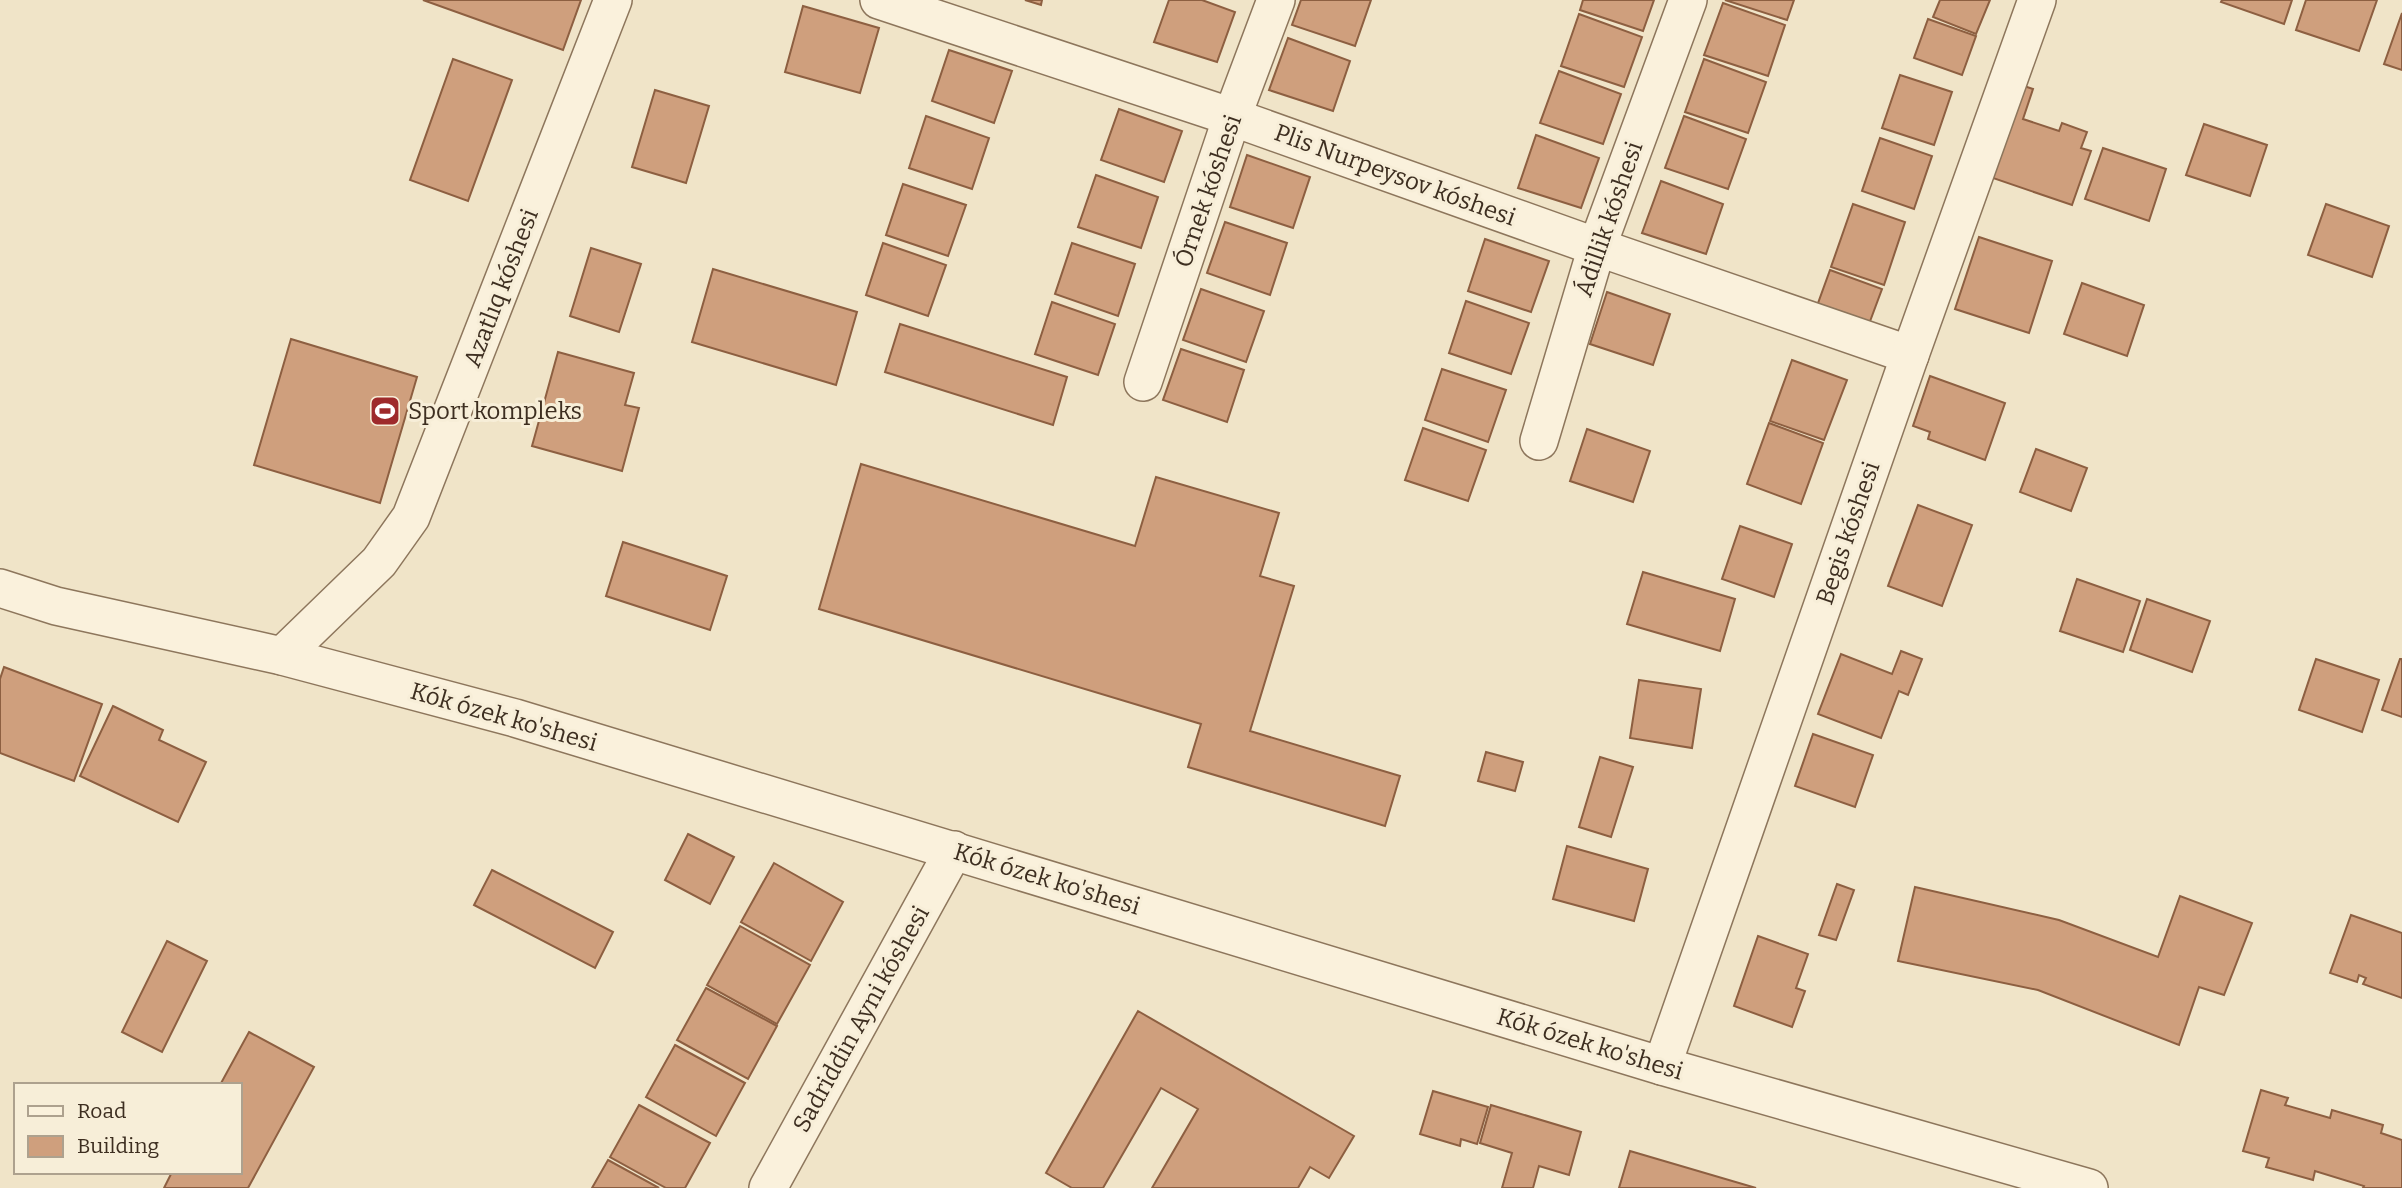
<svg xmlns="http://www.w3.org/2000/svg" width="2402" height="1188" viewBox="0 0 2402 1188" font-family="Bitter,serif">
<rect width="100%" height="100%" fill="#f0e4c8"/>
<g fill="#cf9f7d" stroke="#8d5f41" stroke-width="2">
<path d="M423,0H581L563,50Z"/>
<path d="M1025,0H1042L1041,5Z"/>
<path d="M1169,0H1202L1235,12L1217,62L1154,42Z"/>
<path d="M1301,0H1371L1355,46L1292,25Z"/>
<path d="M1583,0H1654L1643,31L1580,10Z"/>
<path d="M1725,0H1794L1787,20Z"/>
<path d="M1940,0H1990L1976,34L1933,17Z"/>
<path d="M2222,0H2292L2284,24L2221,2Z"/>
<path d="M2306,0H2377L2359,51L2296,30Z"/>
<path d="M1723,3L1785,25L1768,76L1704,55Z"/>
<path d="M803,6L879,28L860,93L785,72Z"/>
<path d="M2402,13V70L2384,64Z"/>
<path d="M1579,14L1642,37L1624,87L1561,66Z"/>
<path d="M1928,19L1976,36L1962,75L1914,58Z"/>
<path d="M1288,38L1350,61L1333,111L1269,90Z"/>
<path d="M949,50L1012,71L994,123L932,101Z"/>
<path d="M453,59L512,80L468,201L410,180Z"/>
<path d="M1704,59L1766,82L1748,133L1685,112Z"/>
<path d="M1559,71L1621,94L1603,144L1540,123Z"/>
<path d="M1900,75L1952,92L1934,145L1882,128Z"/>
<path d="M2018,84L2033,89L2023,119L2059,131L2062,123L2087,132L2081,148L2091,151L2072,205L1987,176Z"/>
<path d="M655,90L709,106L686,183L632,167Z"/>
<path d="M1119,109L1182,131L1164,182L1101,160Z"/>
<path d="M926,116L989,138L972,189L909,168Z"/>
<path d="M1684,116L1746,139L1728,189L1665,168Z"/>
<path d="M2204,124L2267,145L2250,196L2186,175Z"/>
<path d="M1536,135L1599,158L1581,208L1518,188Z"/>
<path d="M1880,138L1932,156L1914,209L1862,191Z"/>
<path d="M2103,148L2166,169L2149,221L2085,199Z"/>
<path d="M1247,155L1310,177L1293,228L1230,207Z"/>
<path d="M1096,175L1158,197L1141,248L1078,227Z"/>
<path d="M1661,181L1723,204L1706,254L1642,233Z"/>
<path d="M903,184L966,205L948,256L886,235Z"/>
<path d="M1853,204L1905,222L1884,285L1831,267Z"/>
<path d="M2326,204L2389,226L2372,277L2308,255Z"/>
<path d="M1225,222L1287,243L1270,295L1207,273Z"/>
<path d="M1979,237L2052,261L2029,333L1955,309Z"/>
<path d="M1485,239L1549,261L1531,312L1468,291Z"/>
<path d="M883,243L946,265L928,316L866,295Z"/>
<path d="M1072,243L1135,264L1118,316L1055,294Z"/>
<path d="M591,248L641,264L619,332L570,316Z"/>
<path d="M713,269L857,312L836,385L692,342Z"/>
<path d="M1830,270L1882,289L1869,324L1817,306Z"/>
<path d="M2082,283L2144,305L2127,356L2064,334Z"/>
<path d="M1201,289L1264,311L1246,362L1183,340Z"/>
<path d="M1607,292L1670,314L1653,365L1590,344Z"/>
<path d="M1466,301L1529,323L1511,374L1449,353Z"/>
<path d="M1052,302L1115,324L1098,375L1035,354Z"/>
<path d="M900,324L1067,377L1053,425L885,372Z"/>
<path d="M291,339L417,377L380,503L254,465Z"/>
<path d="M1181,349L1244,370L1227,422L1163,400Z"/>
<path d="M558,352L634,373L625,405L639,408L622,471L532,446Z"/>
<path d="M1792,360L1847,380L1824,440L1770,421Z"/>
<path d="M1442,369L1506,390L1488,442L1425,420Z"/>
<path d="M1930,376L2005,403L1985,460L1928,439L1930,432L1913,426Z"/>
<path d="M1769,423L1823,443L1801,504L1747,484Z"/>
<path d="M1423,428L1486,450L1468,501L1405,480Z"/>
<path d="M1587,429L1650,451L1633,502L1570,481Z"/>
<path d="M2036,449L2087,468L2071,511L2020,492Z"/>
<path d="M861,464L1135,546L1156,477L1279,513L1260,576L1294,586L1250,731L1400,776L1385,826L1188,767L1201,724L819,609Z"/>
<path d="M1918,505L1972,525L1942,606L1888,586Z"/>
<path d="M1740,526L1792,544L1774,597L1722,579Z"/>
<path d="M623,542L727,576L710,630L606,596Z"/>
<path d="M1643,572L1735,599L1720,651L1627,624Z"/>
<path d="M2077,579L2140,601L2123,652L2060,631Z"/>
<path d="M2147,599L2210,621L2192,672L2130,650Z"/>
<path d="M1901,651L1922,659L1908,695L1899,691L1881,738L1818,714L1841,654L1892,674Z"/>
<path d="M2316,659L2379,680L2362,732L2299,710Z"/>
<path d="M2400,659H2402V717L2382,710Z"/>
<path d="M4,667L102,704L74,781L0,753V679Z"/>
<path d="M1639,680L1701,689L1692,748L1630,738Z"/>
<path d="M113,706L163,730L159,740L206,762L178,822L80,776Z"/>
<path d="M1813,734L1873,755L1855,807L1795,786Z"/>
<path d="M1486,752L1523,762L1515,791L1478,781Z"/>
<path d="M1600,757L1633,767L1611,837L1579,827Z"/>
<path d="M688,834L734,857L710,904L665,880Z"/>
<path d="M1567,846L1648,869L1634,921L1553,899Z"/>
<path d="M774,863L843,902L811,961L741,922Z"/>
<path d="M492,870L613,932L595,968L474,905Z"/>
<path d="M1837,884L1854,890L1836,940L1819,935Z"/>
<path d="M1915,887L2059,920L2158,957L2180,896L2252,923L2224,995L2199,987L2179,1045L2038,990L1898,961Z"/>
<path d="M2351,915L2402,933V998L2363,984L2366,978L2359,975L2357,982L2330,973Z"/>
<path d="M740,926L810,965L777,1024L707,985Z"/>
<path d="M1758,936L1808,954L1796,988L1805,991L1792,1027L1734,1006Z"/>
<path d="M167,941L207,961L162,1052L122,1032Z"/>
<path d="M706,988L777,1026L748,1079L677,1040Z"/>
<path d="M1138,1011L1354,1136L1329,1178L1310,1167L1298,1188H1152L1198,1109L1161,1088L1103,1188H1072L1046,1173Z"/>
<path d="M249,1032L314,1067L248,1188H164L172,1172H240V1085H220Z"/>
<path d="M675,1045L745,1083L716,1136L646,1097Z"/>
<path d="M2261,1090L2288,1098L2285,1105L2330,1118L2332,1110L2383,1125L2381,1133L2402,1140V1188H2363L2364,1186L2315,1171L2313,1180L2266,1167L2269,1158L2243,1151Z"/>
<path d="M1433,1091L1488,1107L1477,1144L1461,1139L1460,1146L1420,1134Z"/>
<path d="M639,1105L710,1143L685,1188H666L610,1157Z"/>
<path d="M1491,1105L1581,1132L1569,1175L1539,1166L1533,1188H1502L1512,1153L1480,1143Z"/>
<path d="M1630,1151L1756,1188H1619Z"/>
<path d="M608,1160L659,1188H592Z"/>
</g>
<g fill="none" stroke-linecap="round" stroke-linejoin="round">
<g stroke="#8d765c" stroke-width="40">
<g id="minor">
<path d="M879,0L1232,117L1597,247L1910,355"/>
<path d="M1143,382L1232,117L1276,0"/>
<path d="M1539,441L1597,247L1688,0"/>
<path d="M0,588L56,606L282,656L515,718L1662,1066L2089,1188"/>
<path d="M282,656L379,562L411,517L613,0"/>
<path d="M1662,1066L1910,355L2037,0"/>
<path d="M768,1188L954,850"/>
</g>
</g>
<use href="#minor" stroke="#faf1dc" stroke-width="37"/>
</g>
<defs>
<g id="stadium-square" transform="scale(1.575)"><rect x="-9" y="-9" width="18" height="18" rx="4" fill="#9e2a2b" stroke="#f7eed8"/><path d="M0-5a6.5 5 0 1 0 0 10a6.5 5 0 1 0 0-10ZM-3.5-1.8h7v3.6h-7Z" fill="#fff"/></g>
</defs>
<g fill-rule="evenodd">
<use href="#stadium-square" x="385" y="411"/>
</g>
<g text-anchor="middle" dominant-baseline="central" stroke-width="6" stroke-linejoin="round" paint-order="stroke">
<g font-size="24" fill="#3d2e20" stroke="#f7eed8">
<text transform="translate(1395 175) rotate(20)">Plis Nurpeysov kóshesi</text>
<text transform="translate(1208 191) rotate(-71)">Órnek kóshesi</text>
<text transform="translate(1609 219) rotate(-71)">Ádillik kóshesi</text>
<text transform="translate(501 288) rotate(-69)">Azatlıq kóshesi</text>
<text transform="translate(1848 533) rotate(-71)">Begis kóshesi</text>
<text transform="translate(504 717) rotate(16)">Kók ózek ko'shesi</text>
<text transform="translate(1047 879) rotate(17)">Kók ózek ko'shesi</text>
<text transform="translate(861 1019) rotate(-61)">Sadriddin Ayni kóshesi</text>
<text transform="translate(1590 1044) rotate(17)">Kók ózek ko'shesi</text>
</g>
<g font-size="24" fill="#3d2e20" stroke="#f7eed8" text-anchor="start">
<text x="408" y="411">Sport kompleks</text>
</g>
</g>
<rect x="14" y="1083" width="228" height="91" fill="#f7eed8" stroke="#ada18e" stroke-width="2"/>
<rect x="28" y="1106" width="35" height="10" fill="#faf1dc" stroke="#ada18e" stroke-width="2"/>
<text x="77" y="1118" font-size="21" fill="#3d2e20">Road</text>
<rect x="28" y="1136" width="35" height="21" fill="#cf9f7d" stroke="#ada18e" stroke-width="2"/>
<text x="77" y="1153" font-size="21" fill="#3d2e20">Building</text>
</svg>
